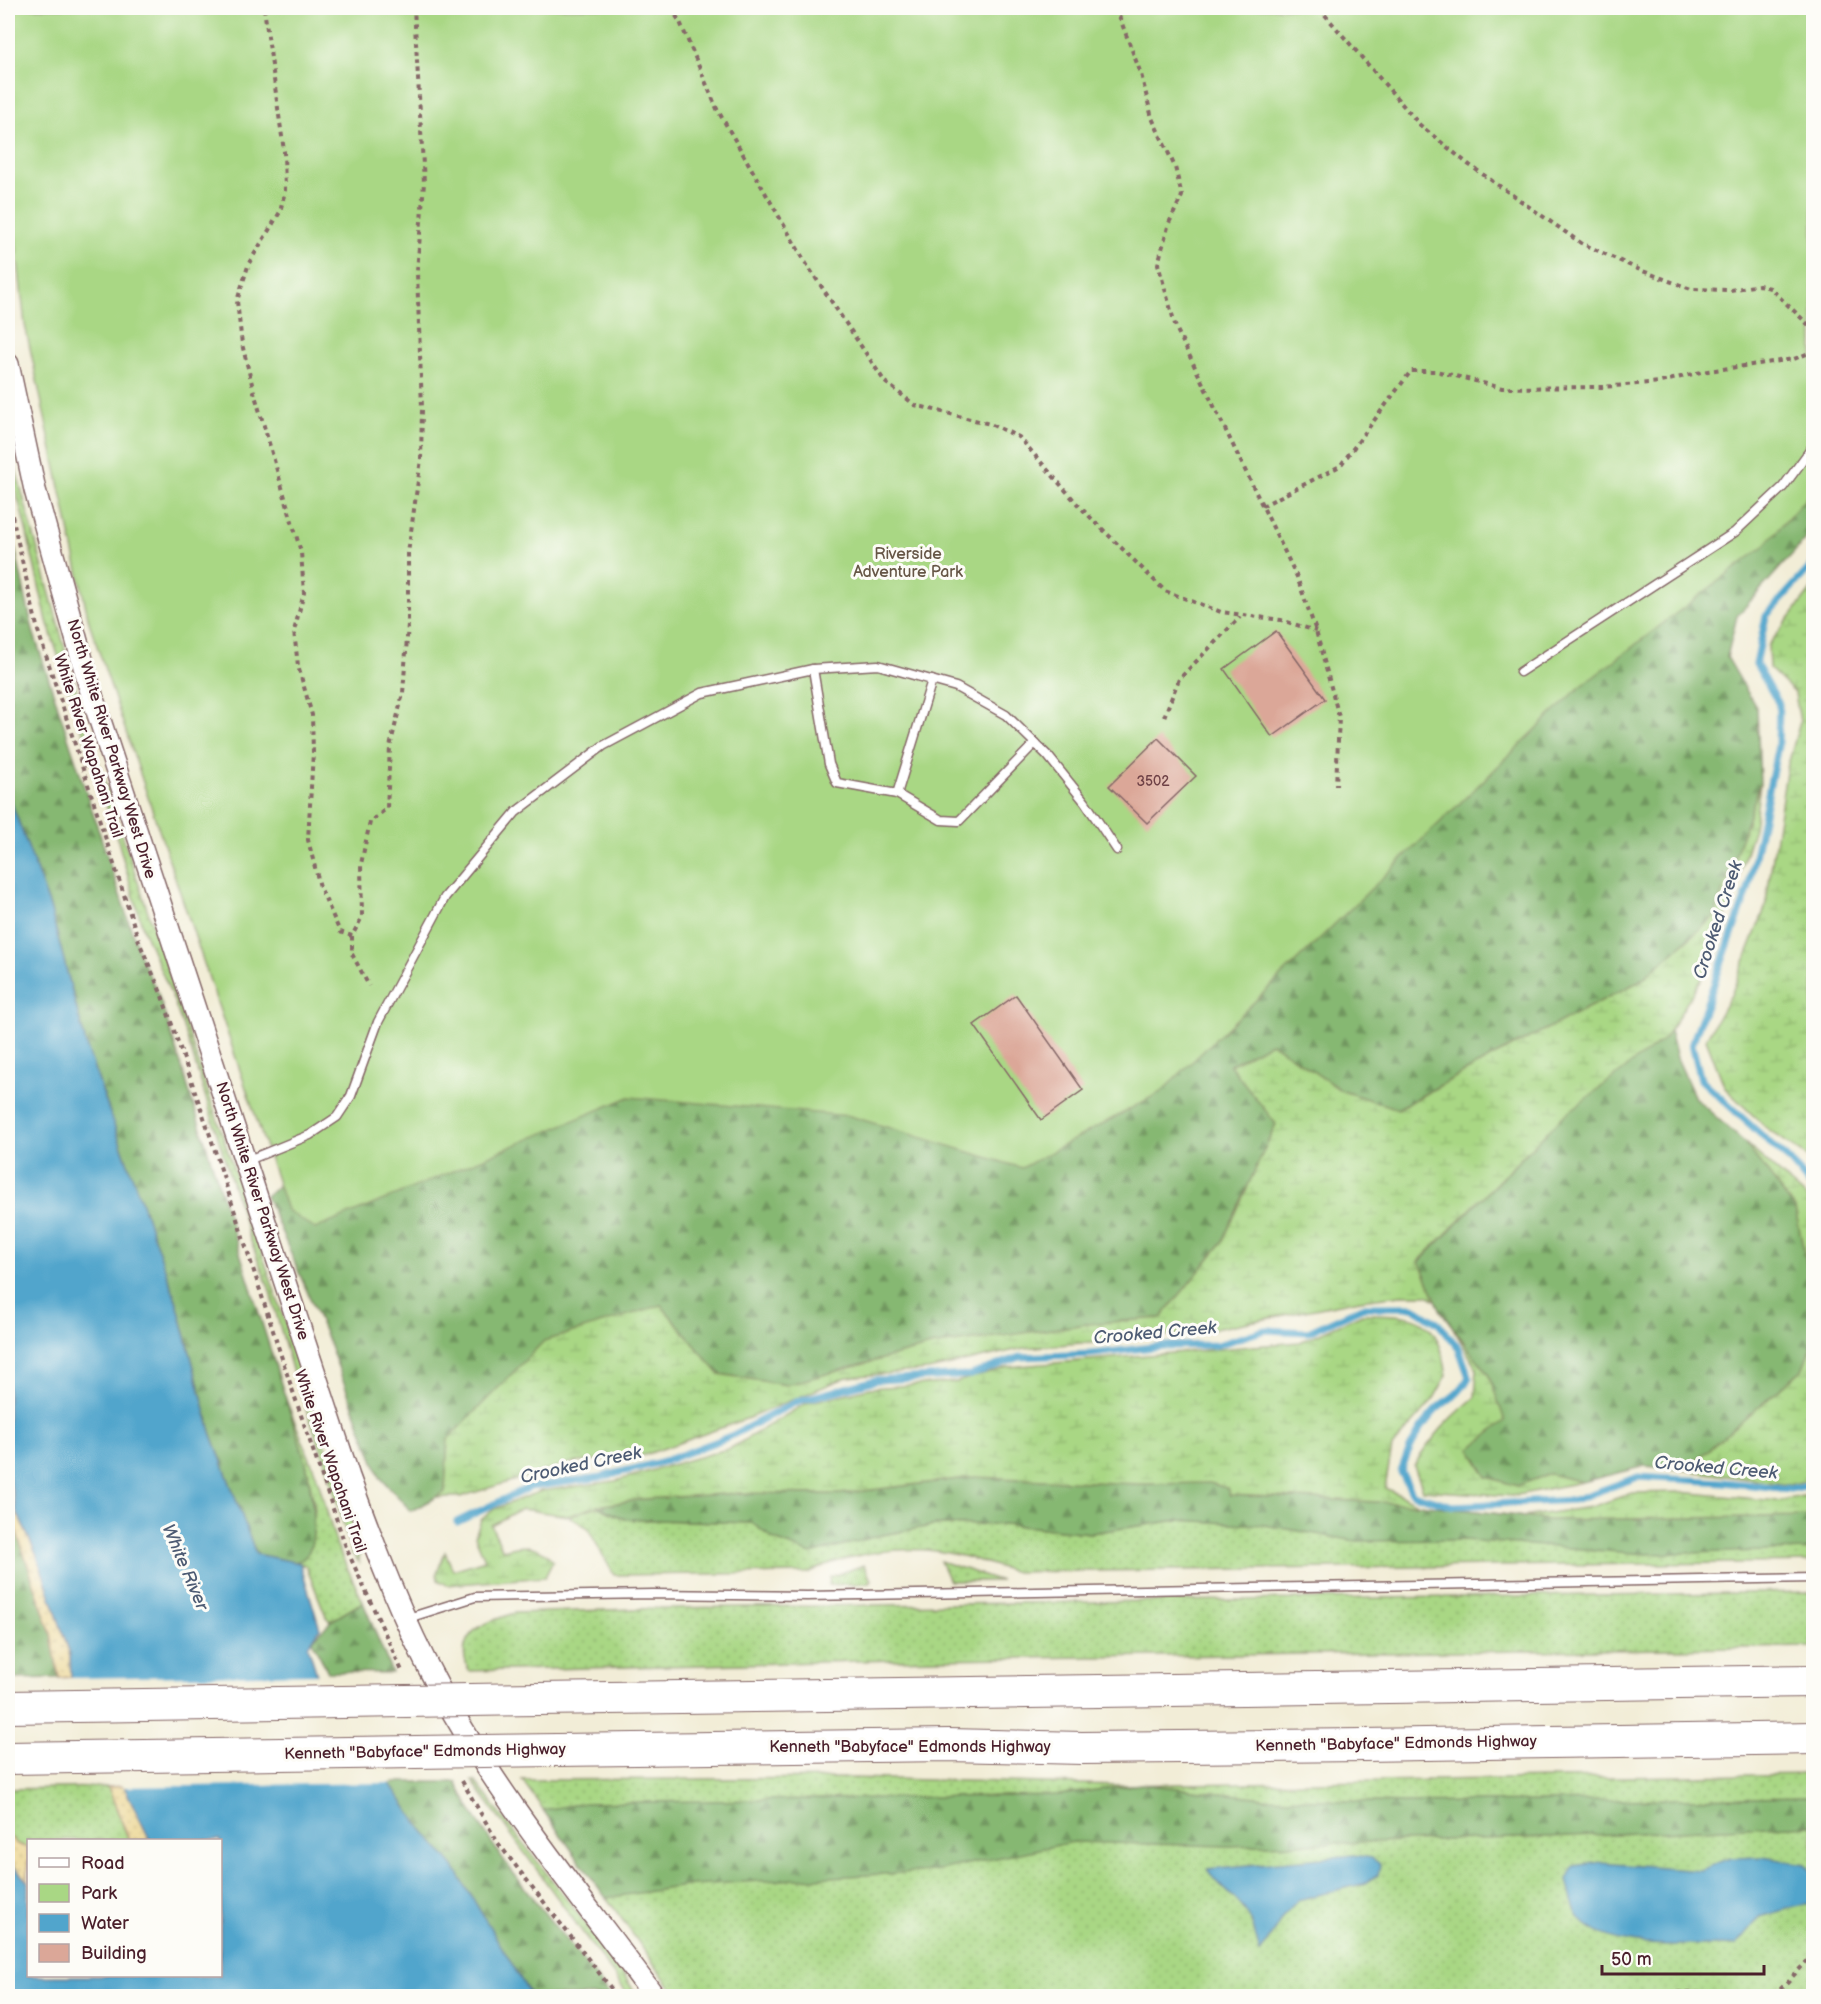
<svg xmlns="http://www.w3.org/2000/svg" width="1821" height="2004" viewBox="0 0 1821 2004" font-family="'Balsamiq Sans',sans-serif">
<defs>
<pattern id="grass-dots" width="8" height="8" patternUnits="userSpaceOnUse" patternTransform="scale(1.5)"><rect width="8" height="8" fill="#a9d784"/><path d="M2 2h.1M6 6h.1" fill="none" stroke="#93b872" stroke-width="1.8" stroke-linecap="round"/></pattern>
<pattern id="forest-firs" width="22" height="20" patternUnits="userSpaceOnUse" patternTransform="scale(1.5)"><rect width="22" height="20" fill="#86b872"/><path d="M5 1l3.5 6h-7zM16 11l3.5 6h-7z" fill="#70955e"/></pattern>
<pattern id="wetland-marsh" width="20" height="14" patternUnits="userSpaceOnUse" patternTransform="scale(1.5)"><rect width="20" height="14" fill="#a9d784"/><path d="M1 5h8M5 5V1M11 12h8M15 12V8" fill="none" stroke="#93b872"/></pattern>
<pattern id="sand-dots" width="8" height="8" patternUnits="userSpaceOnUse" patternTransform="scale(1.5)"><rect width="8" height="8" fill="#eeda9e"/><path d="M2 2h.1M6 6h.1" fill="none" stroke="#cebb88" stroke-width="1.8" stroke-linecap="round"/></pattern>
</defs>
<rect width="100%" height="100%" fill="#fdfcf7"/>
<filter id="ink" filterUnits="userSpaceOnUse"><feTurbulence type="fractalNoise" baseFrequency=".0167" numOctaves="2"/><feDisplacementMap in="SourceGraphic" scale="12" xChannelSelector="R" yChannelSelector="G"/><feConvolveMatrix kernelMatrix="1 2 1 2 8 2 1 2 1" color-interpolation-filters="sRGB"/></filter>
<filter id="wash" filterUnits="userSpaceOnUse"><feTurbulence type="fractalNoise" baseFrequency=".008" numOctaves="4" result="noise"/><feDisplacementMap in="SourceGraphic" scale="24" xChannelSelector="R" yChannelSelector="G"/><feGaussianBlur stdDeviation="1.35" result="paint"/><feColorMatrix in="noise" values="0 0 0 0 0 0 0 0 0 0 0 0 0 0 0 0 0 1.4 0 .05"/><feComposite in="paint" operator="in"/></filter>
<g filter="url(#wash)">
<rect width="100%" height="100%" fill="#f2edd7"/>
<g fill="url(#grass-dots)" stroke="#7a7b58" stroke-width="1.5">
<path d="M8,441L87,729L355,1532L360,1548L359,1562L352,1554L325,1460L293,1373L269,1288L248,1234L190,1047L172,996L143,929L118,841L47,621L26,529L8,461Z"/>
<path d="M276,1375L316,1474L337,1546L363,1602L331,1621L326,1616L306,1566L295,1562L303,1558L315,1510L306,1463Z"/>
<path d="M1419,1504L1549,1520L1813,1516L1814,1562L1016,1572C997,1567 977,1559 957,1555C907,1543 852,1552 807,1573L614,1575L587,1527L568,1516L597,1506L625,1519L752,1523L775,1540L877,1536L936,1525L1004,1524L1090,1533L1178,1520L1224,1522Z"/>
<path d="M940,1561L1001,1581H949Z"/>
<path d="M864,1565L871,1580L869,1583L829,1585L830,1577Z"/>
<path d="M1813,1592V1647L935,1659L469,1671C452,1633 484,1622 515,1613L665,1608Z"/>
<path d="M1813,1774V1996H677L522,1780L852,1778L1120,1785Z"/>
<path d="M472,1781H475L617,1964L637,1996H629Z"/>
<path d="M108,1787L129,1840H28V1848L17,1844L8,1835V1789Z"/>
</g>
<g fill="url(#forest-firs)" stroke="#686c4e" stroke-width="1.5">
<path d="M1813,460V531L1737,616L1727,657L1757,709L1760,784L1714,917L1640,981L1494,1056L1397,1109L1342,1091L1271,1043L1230,1065L1276,1124L1222,1243L1161,1318L1088,1324L931,1346L786,1385L719,1374L661,1305L448,1439L445,1492L411,1511L380,1477L325,1333L266,1196L306,1163Z"/>
<path d="M8,516L33,631L140,956L158,994L176,1049L306,1463C309,1482 327,1562 293,1562C281,1562 267,1557 256,1554L211,1432L177,1303L87,1048L50,907L8,793Z"/>
<path d="M1670,1030L1677,1058L1695,1098L1744,1142L1795,1208L1813,1294V1342L1802,1370L1685,1470L1645,1466L1582,1482L1550,1474L1517,1486L1487,1477L1470,1449L1489,1376L1441,1311L1419,1262L1562,1117Z"/>
<path d="M974,1477L1140,1484L1210,1483L1227,1488L1230,1495L1419,1504L1549,1520L1813,1516L1814,1546L1808,1550L1646,1554L1463,1540L1356,1541L1264,1525L1178,1520L1090,1533L1004,1524L936,1525L877,1536L811,1554L775,1540L752,1523L625,1519L597,1506L643,1499L738,1493L839,1494Z"/>
<path d="M8,1506L51,1634L59,1678L8,1679Z"/>
<path d="M363,1602L392,1673L328,1672L312,1641L331,1621Z"/>
<path d="M389,1782H456C495,1861 558,1926 610,1996H531L496,1940Z"/>
<path d="M1141,1784L1265,1798L1403,1803L1813,1797V1825L1548,1837L1228,1846L1073,1842L934,1871L692,1885L606,1898L543,1810L585,1803L1059,1795Z"/>
</g>
<g fill="url(#wetland-marsh)" stroke="#7a7b58" stroke-width="1.5">
<path d="M1813,587L1814,777L1811,847L1814,880L1813,1161L1765,1127L1725,1088L1706,1039L1731,995L1765,908L1786,772L1800,722L1795,693L1769,668L1768,646Z"/>
<path d="M1760,784L1754,828L1710,965L1665,1038L1562,1117L1419,1261L1436,1300L1427,1295H1401L1360,1300L1194,1333L1024,1348L928,1370L847,1377L749,1418L645,1455L570,1463L460,1497H436L445,1492L448,1439L544,1341L661,1305L719,1374L786,1385L931,1346L1088,1324L1161,1318L1222,1243L1276,1124L1230,1065L1271,1043L1342,1091L1398,1109L1494,1056L1640,981L1714,917Z"/>
<path d="M1744,1142L1813,1203V1294L1795,1208Z"/>
<path d="M1362,1314C1418,1315 1437,1314 1447,1375L1433,1400L1392,1447L1385,1488L1419,1504L1230,1495L1227,1488L1210,1483L1140,1484L974,1477L839,1494L738,1493L643,1499L597,1506L568,1516L521,1509L491,1525L503,1550C523,1544 539,1543 553,1561L545,1577L447,1585L438,1580L437,1573L445,1552L453,1570L485,1560L475,1536L481,1520L494,1509L541,1491L615,1481L731,1448L806,1403L870,1388L956,1382L1008,1367L1300,1342Z"/>
<path d="M1453,1328L1489,1376L1505,1421L1470,1449L1487,1477L1517,1486L1550,1474L1582,1482L1512,1496L1423,1490L1414,1466C1433,1435 1448,1420 1475,1397L1477,1369Z"/>
<path d="M1813,1342V1479L1789,1485L1685,1470L1802,1370Z"/>
<path d="M1681,1492L1777,1501L1813,1494V1516L1549,1520L1522,1517L1591,1507L1632,1493Z"/>
</g>
<g fill="url(#sand-dots)" stroke="#9c7c64" stroke-width="1.5">
<path d="M8,1472L16,1510L37,1556L70,1654L71,1677L59,1678L51,1634L8,1506Z"/>
<path d="M124,1786L150,1840H129L108,1787Z"/>
<path d="M8,1835L17,1844L28,1848V1882L8,1860Z"/>
</g>
<path fill="#a9d784" stroke="#7a7b58" stroke-width="1.5" d="M8,8H1813V490L1764,546L1579,688L1161,1092L1022,1168L850,1116L629,1097L315,1229L287,1210L89,622L25,325L8,171Z"/>
<g fill="#51a5cc" stroke="#4e627c" stroke-width="1.5">
<path d="M8,793L50,907L87,1048L177,1303L211,1432L256,1554L300,1563L320,1629L308,1646L319,1681L418,1824L454,1867L531,1996H8V1860L28,1882V1976H220V1840H150L71,1677L70,1654L37,1556L16,1510L8,1472Z"/>
<path d="M1354,1855L1372,1858L1380,1864L1378,1875L1366,1883L1298,1900L1283,1916L1260,1953C1256,1937 1253,1920 1243,1908C1232,1893 1217,1885 1207,1869Z"/>
<path d="M1763,1857L1805,1864L1813,1873V1902L1760,1917L1736,1946C1693,1942 1616,1954 1583,1922C1573,1912 1570,1892 1567,1879L1574,1866L1601,1862L1701,1870L1730,1858Z"/>
</g>
<path fill="#f2edd7" d="M320,1674L393,1783L122,1787L68,1678Z"/>
<g fill="none" stroke-linecap="round" stroke-linejoin="round">
<g stroke="#51a5cc" stroke-width="7">
<path d="M1814,563L1766,616L1756,664L1779,704L1778,746L1748,890L1692,1044L1701,1080L1791,1162L1814,1190"/>
<path d="M457,1522L530,1487L601,1477L665,1461L731,1436L798,1401L876,1380L971,1375L1020,1357L1092,1354L1162,1346L1217,1345L1265,1330L1308,1332L1363,1307H1413L1439,1324L1459,1349L1469,1377C1459,1396 1450,1397 1436,1410C1420,1426 1407,1451 1401,1472L1413,1494L1453,1506L1574,1500L1638,1477L1723,1482L1790,1489L1814,1484"/>
</g>
</g>
<g id="blocks">
<g fill="#dba798">
<path d="M1276,631L1325,699L1272,737L1224,669Z"/>
<path d="M1158,738L1196,776L1147,823L1109,786Z"/>
<path d="M1016,995L1083,1090L1041,1120L974,1025Z"/>
</g>
</g>
</g>
<g filter="url(#ink)">
<use href="#blocks" fill-opacity="0" stroke="#856767" stroke-width="1.5"/>
<g fill="none" stroke-linecap="round" stroke-linejoin="round">
<g stroke="#856767" stroke-width="11">
<g id="service">
<path d="M813,669L829,764L837,783L897,794L941,820L959,821L1035,743"/>
<path d="M1520,672L1735,532L1783,487L1814,445"/>
<path d="M897,794L932,680"/>
<path d="M246,1161L310,1135L337,1117L351,1096L378,1022L445,897L516,812L603,746L702,693L813,669L878,665L956,687L1006,715L1048,756L1085,802L1117,850"/>
<path d="M405,1619L475,1597L653,1594L807,1596L1814,1578"/>
</g>
</g>
<g stroke="#856767" stroke-width="24">
<path id="tertiary" d="M8,364L35,490L93,699L349,1477C375,1548 402,1619 438,1686C498,1797 580,1895 654,1996"/>
</g>
<g stroke="#856767" stroke-width="34">
<g id="motorway">
<path d="M538,1699L1814,1681"/>
<path d="M557,1750L949,1745L1082,1748L1364,1745L1814,1738"/>
</g>
</g>
<g stroke="#856767" stroke-width="4" stroke-dasharray="4.5 4.5" stroke-linecap="butt">
<path d="M264,8L284,151L285,191L280,212L249,263L237,301L242,344L254,392L301,552L304,593L294,631L298,666L312,715L313,752L308,840L320,887L340,932L352,936L362,917L361,864L370,822L387,808L390,747L403,693L408,624V553L421,459L422,408L417,272L424,183L414,8"/>
<path d="M671,8L680,22L717,109L807,265L885,382L915,405L990,424L1019,437L1080,507L1165,591L1221,612L1281,620L1316,631"/>
<path d="M1116,8L1141,74L1152,118L1175,167L1182,196L1169,223L1158,264L1176,328L1297,577L1316,631L1339,717L1336,786"/>
<path d="M1319,8L1420,125L1468,164L1581,243L1640,270L1691,289L1730,290L1759,285L1770,288L1814,330"/>
<path d="M8,498L38,631L140,944L161,993L207,1126L287,1374L347,1550L403,1673"/>
<path d="M1262,506L1340,466L1411,371H1436L1502,388L1602,387L1661,382L1701,372L1794,359L1814,351"/>
<path d="M1164,717L1179,679L1240,617"/>
<path d="M352,936V954L369,986"/>
<path d="M462,1781L498,1843L617,1996"/>
<path d="M1633,1996C1673,1992 1714,1989 1754,1996"/>
<path d="M1774,1996L1814,1954"/>
</g>
<use href="#service" stroke="#fff" stroke-width="8"/>
<use href="#tertiary" stroke="#fff" stroke-width="21"/>
<use href="#motorway" stroke="#fff" stroke-width="32"/>
<g stroke="#856767" stroke-width="34" stroke-linecap="butt">
<g id="motorway-bridge">
<path d="M8,1707L538,1699"/>
<path d="M8,1758L557,1750"/>
</g>
</g>
<use href="#motorway-bridge" stroke="#fff" stroke-width="32"/>
</g>
</g>
<g text-anchor="middle" dominant-baseline="central" stroke-width="6" stroke-linejoin="round" paint-order="stroke">
<g font-size="14" fill="#6e4146">
<text x="1153" y="781">3502</text>
</g>
<g font-size="16" fill="#665646" stroke="#fdfcf7">
<text x="908" y="554">Riverside<tspan x="908" dy="18">Adventure Park</tspan></text>
</g>
<g font-size="16" fill="#4a1f2b" stroke="#fdfcf7">
<text transform="translate(88 746) rotate(72)">White River Wapahani Trail</text>
<text transform="translate(111 749) rotate(73)">North White River Parkway West Drive</text>
<text transform="translate(262 1211) rotate(72)">North White River Parkway West Drive</text>
<text transform="translate(330 1461) rotate(71)">White River Wapahani Trail</text>
<text transform="translate(1396 1744) rotate(-1)">Kenneth "Babyface" Edmonds Highway</text>
<text x="910" y="1747">Kenneth "Babyface" Edmonds Highway</text>
<text transform="translate(425 1752) rotate(-1)">Kenneth "Babyface" Edmonds Highway</text>
</g>
<g font-size="18" font-style="italic" fill="#4d5b73" stroke="#fdfcf7">
<text transform="translate(1718 920) rotate(-72)">Crooked Creek</text>
<text transform="translate(1155 1333) rotate(-5)">Crooked Creek</text>
<text transform="translate(581 1465) rotate(-12)">Crooked Creek</text>
<text transform="translate(1716 1468) rotate(5)">Crooked Creek</text>
<text transform="translate(185 1567) rotate(67)">White River</text>
</g>
</g>
<rect width="1821" height="2004" fill="none" stroke="#fdfcf7" stroke-width="30"/>
<rect x="27" y="1839" width="195" height="138" fill="#fdfcf7" stroke="#b5a4a5" stroke-width="1.5"/>
<rect x="39" y="1858" width="30" height="9" fill="#ffffff" stroke="#b5a4a5" stroke-width="1.5"/>
<text x="81" y="1869" font-size="18" fill="#4a1f2b">Road</text>
<rect x="39" y="1884" width="30" height="18" fill="#a9d784" stroke="#b5a4a5" stroke-width="1.5"/>
<text x="81" y="1899" font-size="18" fill="#4a1f2b">Park</text>
<rect x="39" y="1914" width="30" height="18" fill="#51a5cc" stroke="#b5a4a5" stroke-width="1.5"/>
<text x="81" y="1929" font-size="18" fill="#4a1f2b">Water</text>
<rect x="39" y="1944" width="30" height="18" fill="#dba798" stroke="#b5a4a5" stroke-width="1.5"/>
<text x="81" y="1959" font-size="18" fill="#4a1f2b">Building</text>
<path d="M1602 1965v9h162v-9" fill="none" stroke="#4a1f2b" stroke-width="3"/>
<text x="1611" y="1965" font-size="18" fill="#4a1f2b" stroke="#fdfcf7" stroke-width="4.5" paint-order="stroke">50 m</text>
</svg>
